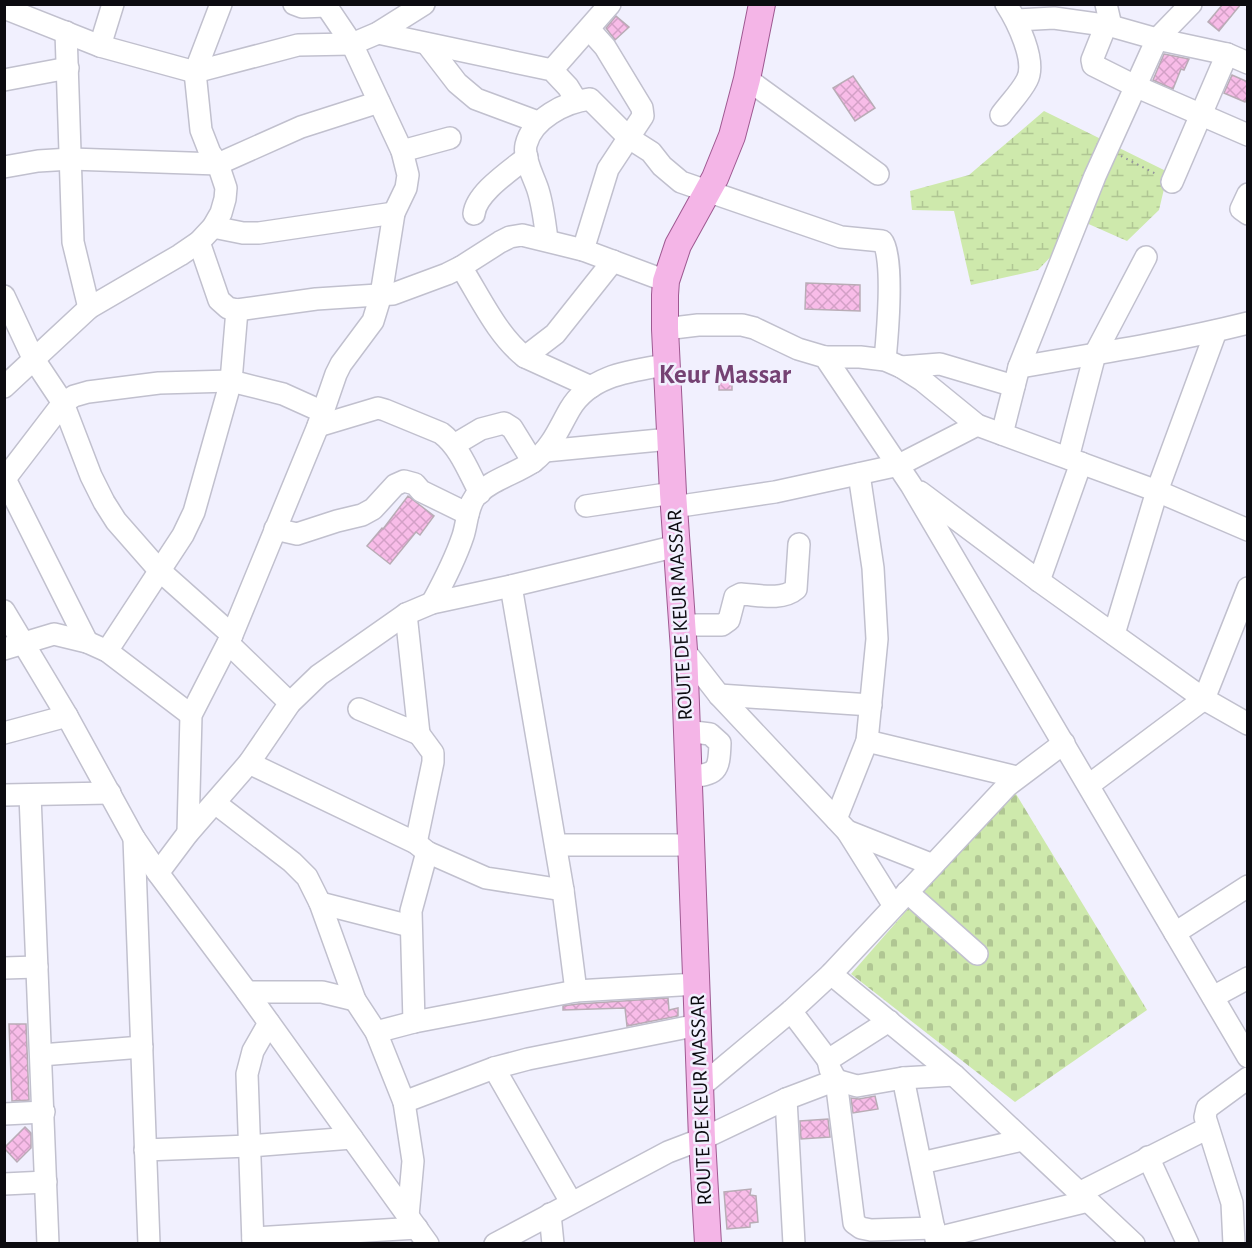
<svg xmlns="http://www.w3.org/2000/svg" width="1252" height="1248" viewBox="0 0 1252 1248" font-family="'Alegreya Sans',sans-serif">
<defs>
<pattern id="wetland-marsh" width="20" height="14" patternUnits="userSpaceOnUse" patternTransform="scale(1.5)"><rect width="20" height="14" fill="#cee9ac"/><path d="M1 5h8M5 5V1M11 12h8M15 12V8" fill="none" stroke="#b0c693"/></pattern>
<pattern id="cemetery-stones" width="16" height="16" patternUnits="userSpaceOnUse" patternTransform="scale(1.5)"><rect width="16" height="16" fill="#cee9ac"/><path d="M2 7V4a2 2 0 0 1 4 0v3zM10 15v-3a2 2 0 0 1 4 0v3z" fill="#b0c693"/></pattern>
<pattern id="building-cross-hatch" width="8" height="8" patternUnits="userSpaceOnUse" patternTransform="scale(1.5)"><rect width="8" height="8" fill="#f8bce8"/><path d="M0 0l8 8M0 8l8-8" fill="none" stroke="#d3a0c6"/></pattern>
</defs>
<rect width="100%" height="100%" fill="#f1f0fe"/>
<path fill="url(#wetland-marsh)" d="M1044,111L1168,172L1159,210L1127,241L1084,222L1038,270L971,285L954,211L912,210L910,191L969,175Z"/>
<path fill="url(#cemetery-stones)" d="M1013,789L1147,1010L1015,1102L851,974Z"/>
<g fill="url(#building-cross-hatch)" stroke="#b9acb6" stroke-width="1.5">
<path d="M1223,4H1241L1219,31L1208,22Z"/>
<path d="M616,16L629,27L615,40L606,28Z"/>
<path d="M1164,54L1189,59L1184,70L1181,69L1173,89L1153,80Z"/>
<path d="M1232,75L1248,82V96L1245,102L1224,93Z"/>
<path d="M853,76L875,108L855,121L833,88Z"/>
<path d="M806,283L860,285V311L805,309Z"/>
<path d="M732,375V390H719V376Z"/>
<path d="M408,496L434,516L420,535L416,532L390,564L367,546L382,528L383,529Z"/>
<path d="M668,998L669,1010L678,1008V1016L627,1026L625,1008L563,1010V1006L578,1004Z"/>
<path d="M9,1024H26L29,1100L12,1101Z"/>
<path d="M875,1096L878,1109L853,1113L851,1098L859,1099Z"/>
<path d="M828,1119L830,1137L801,1139L800,1121Z"/>
<path d="M25,1127L31,1133V1148L17,1162L4,1148Z"/>
<path d="M751,1189L750,1195L756,1196L758,1222L750,1223V1227L727,1229L724,1192Z"/>
</g>
<g fill="none" stroke-linecap="round" stroke-linejoin="round">
<g stroke="#c1c0ce" stroke-width="24">
<g id="minor">
<path d="M294,4L302,7L326,6"/>
<path d="M1106,4L1111,26"/>
<path d="M4,8L100,46L195,72L298,45L352,44L378,33L424,4"/>
<path d="M1017,20L1054,18L1111,26L1157,39L1227,54L1248,63"/>
<path d="M1106,25L1092,60L1093,65L1135,86L1248,135"/>
<path d="M66,32L73,242L89,308"/>
<path d="M378,33L552,70L568,87L576,100"/>
<path d="M427,44L457,83L476,99L538,122"/>
<path d="M100,46L113,4"/>
<path d="M552,70L610,4"/>
<path d="M747,79L878,174"/>
<path d="M4,80L68,68"/>
<path d="M1001,115C1009,104 1021,92 1027,80C1037,61 1017,21 1006,4"/>
<path d="M402,151L450,138"/>
<path d="M4,167L38,161L71,159L218,164L301,127L379,102"/>
<path d="M1172,182L1227,54"/>
<path d="M1248,194L1241,209L1248,214"/>
<path d="M474,214C476,193 510,171 527,157"/>
<path d="M213,227L243,233H259L394,213"/>
<path d="M547,240C545,223 543,206 538,190C534,177 523,159 526,145C532,119 565,102 590,99L629,138L651,152L662,166L681,182L841,237L882,241C895,255 887,339 885,360"/>
<path d="M199,242L219,300L228,308L237,310L316,299L393,294L447,274L461,267L500,242L510,237L522,235L583,250L666,281"/>
<path d="M583,250L608,169L643,116L642,108L605,47L589,29"/>
<path d="M461,267C480,297 497,335 525,357L591,387"/>
<path d="M4,296L33,358L63,403L91,476L104,502L116,521L159,570L232,635"/>
<path d="M665,329L698,325H742L754,328L798,349L825,357L911,485L1248,1057"/>
<path d="M525,357L555,334L613,261"/>
<path d="M825,357H860L885,360L901,367L923,381L977,425L1157,491L1248,530"/>
<path d="M901,367L940,364L1014,386"/>
<path d="M1019,367C1095,354 1172,342 1248,323"/>
<path d="M4,387L89,308L180,255L199,242L213,227L221,213L225,199L226,188L218,164L210,153L201,130L195,72L221,4"/>
<path d="M318,426L378,408L385,410L441,433C460,447 469,473 480,493"/>
<path d="M1002,434L1019,367L1095,176L1157,39L1191,4"/>
<path d="M454,445L481,429L504,423L512,428L533,462"/>
<path d="M545,451L670,439"/>
<path d="M1068,458L1095,354L1146,257"/>
<path d="M5,479L87,642"/>
<path d="M4,480L63,403L74,396L88,392L159,383L231,381L283,394L323,412"/>
<path d="M920,492L1039,581L1204,699L1248,724"/>
<path d="M586,506L673,493"/>
<path d="M674,507L775,492L899,465L977,425"/>
<path d="M275,529L297,534L337,521L362,515L373,509L395,485L404,481L415,484L421,491L468,514"/>
<path d="M1039,581L1081,463"/>
<path d="M511,586L563,890L576,991"/>
<path d="M432,603C444,581 455,560 463,536C467,524 467,508 475,497C489,480 516,474 534,461C552,447 559,428 570,409C590,375 631,371 666,365"/>
<path d="M4,611L67,716L134,838L158,873L247,992L428,1244"/>
<path d="M682,625H722L729,620L735,597L741,594C758,595 782,601 796,589L799,544"/>
<path d="M1114,634L1157,491L1216,331"/>
<path d="M228,643L290,703"/>
<path d="M4,649L54,634L87,642L107,651L191,715"/>
<path d="M684,650L719,695L847,831L894,906"/>
<path d="M107,651L183,535L194,512L231,381L237,310"/>
<path d="M719,695L871,705"/>
<path d="M359,709L419,734L406,614"/>
<path d="M686,731L710,734L720,743C719,772 717,774 688,777"/>
<path d="M4,733L67,716"/>
<path d="M867,741L1017,777"/>
<path d="M249,763L416,843L427,852L486,878L563,890"/>
<path d="M1089,785L1204,699L1248,588"/>
<path d="M4,795L110,793"/>
<path d="M30,795L48,1244"/>
<path d="M215,803L292,862L307,877L320,903L355,1000L376,1032L404,1102L413,1161L408,1216"/>
<path d="M836,819L867,741L877,639L873,568L859,474"/>
<path d="M847,831L933,865"/>
<path d="M188,833L191,715L232,635L318,426L336,374L341,364L373,321L381,295L394,213L406,188L408,175L402,151L352,44L325,4"/>
<path d="M134,838L149,1244"/>
<path d="M416,843L433,762V753L419,734"/>
<path d="M556,845H690"/>
<path d="M158,873L188,833L249,763L290,703L319,675L406,614L432,603L511,586L677,546"/>
<path d="M907,892L977,954"/>
<path d="M320,903L410,926"/>
<path d="M1175,933L1248,886"/>
<path d="M4,968L37,967"/>
<path d="M831,974L954,1075L1134,1244"/>
<path d="M247,992H322L355,1000"/>
<path d="M1213,997L1248,978"/>
<path d="M791,1011L828,1060"/>
<path d="M889,1021L828,1060L830,1069L836,1080L854,1223L861,1228L871,1230L934,1228"/>
<path d="M414,1022L411,911L427,852"/>
<path d="M376,1032L414,1022L576,991L697,984"/>
<path d="M41,1055L142,1047"/>
<path d="M494,1068L571,1202"/>
<path d="M903,1078L937,1244"/>
<path d="M700,1087L791,1011L831,974L1007,786L1064,743"/>
<path d="M786,1099L794,1244"/>
<path d="M404,1102L494,1068L528,1059L698,1025"/>
<path d="M4,1114L44,1112"/>
<path d="M145,1150L249,1146L352,1138"/>
<path d="M1148,1157L1188,1244"/>
<path d="M921,1163L1022,1140"/>
<path d="M4,1184L46,1182"/>
<path d="M1079,1193L1208,1128"/>
<path d="M550,1214L553,1244"/>
<path d="M253,1238L417,1228"/>
<path d="M937,1238L1088,1201"/>
<path d="M253,1244L247,1074L253,1051L269,1023"/>
<path d="M495,1244L668,1152L702,1139L786,1099L836,1080L857,1086L903,1078L954,1075"/>
<path d="M1234,1244L1232,1203L1205,1117L1207,1108L1248,1078"/>
</g>
</g>
<g stroke="#9e5991" stroke-width="28">
<path id="major" d="M708,1244L702,1139L684,650L673,493L665,329V295L666,281L678,245L715,178L732,136L747,79L762,4"/>
</g>
<path stroke="#93929d" stroke-width="2" stroke-dasharray="1.5 4.5" stroke-linecap="butt" d="M1121,156L1156,174"/>
<use href="#minor" stroke="#fff" stroke-width="21"/>
<use href="#major" stroke="#f4b5e7" stroke-width="26"/>
</g>
<g text-anchor="middle" dominant-baseline="central" stroke-width="5" stroke-linejoin="round" paint-order="stroke">
<g font-size="21" fill="#0c0b10" stroke="#f1f0fe">
<text transform="translate(680 615) rotate(-93)">ROUTE DE KEUR MASSAR</text>
<text transform="translate(701 1100) rotate(-92)">ROUTE DE KEUR MASSAR</text>
</g>
<g font-size="27" font-weight="bold" fill="#754273" stroke="#f1f0fe">
<text x="725" y="374">Keur Massar</text>
</g>
</g>
<rect width="1252" height="1248" fill="none" stroke="#0c0b10" stroke-width="12"/>
</svg>
